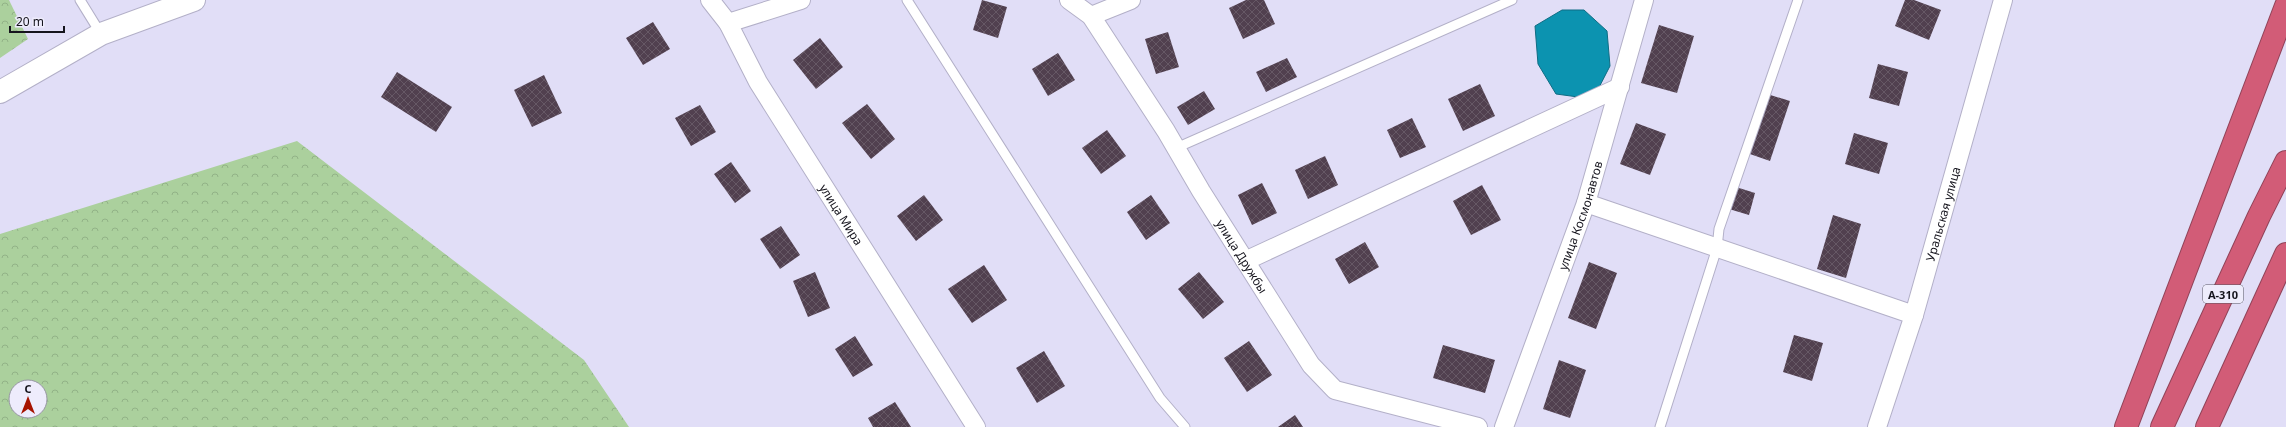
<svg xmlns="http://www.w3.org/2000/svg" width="2286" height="427" viewBox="0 0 2286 427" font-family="'Noto Sans',sans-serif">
<defs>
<pattern id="forest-crowns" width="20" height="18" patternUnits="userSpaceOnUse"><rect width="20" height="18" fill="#abd09d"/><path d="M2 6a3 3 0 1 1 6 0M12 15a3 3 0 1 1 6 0" fill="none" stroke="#92b287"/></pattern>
<pattern id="building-cross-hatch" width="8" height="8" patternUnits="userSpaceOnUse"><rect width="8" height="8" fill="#51404f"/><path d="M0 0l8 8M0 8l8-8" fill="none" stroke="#665865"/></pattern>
</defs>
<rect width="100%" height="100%" fill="#e1def7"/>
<g fill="url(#forest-crowns)" fill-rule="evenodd">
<path d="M0,0H9L28,39L0,58Z"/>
<path d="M297,141L584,360L629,427H0V234ZM16,387H40V411H16Z"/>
</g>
<path fill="#0c93b0" stroke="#0f6d84" d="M1562,10H1584L1607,31L1610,66L1593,99L1556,94L1538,64L1535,26Z"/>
<g fill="url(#building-cross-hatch)">
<path d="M982,0L1007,7L998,38L973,30Z"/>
<path d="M1246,0H1264L1275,24L1243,39L1229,8Z"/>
<path d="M1905,0H1914L1941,10L1929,40L1895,26Z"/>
<path d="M653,22L670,49L643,65L626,38Z"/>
<path d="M1659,25L1694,36L1677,93L1641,83Z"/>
<path d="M1168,32L1179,67L1156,74L1145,39Z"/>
<path d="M820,38L843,67L816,89L793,60Z"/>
<path d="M1058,53L1075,80L1048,96L1032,69Z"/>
<path d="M1287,58L1297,77L1266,92L1256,72Z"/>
<path d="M1878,64L1908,72L1899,106L1869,98Z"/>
<path d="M397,72L452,107L436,132L381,97Z"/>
<path d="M544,75L562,113L532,127L514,90Z"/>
<path d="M1480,84L1495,116L1463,131L1448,99Z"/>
<path d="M1204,91L1215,109L1188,125L1177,107Z"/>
<path d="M1767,94L1790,101L1770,161L1747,153Z"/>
<path d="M867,104L895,139L871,159L842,123Z"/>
<path d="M700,105L716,132L691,146L675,118Z"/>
<path d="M1412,118L1426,147L1400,158L1387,130Z"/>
<path d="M1636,123L1666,134L1650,175L1620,164Z"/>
<path d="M1107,130L1126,156L1101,174L1082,148Z"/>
<path d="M1854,133L1888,143L1879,174L1845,164Z"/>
<path d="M1325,156L1338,185L1308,199L1295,170Z"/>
<path d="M731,162L751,191L735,203L714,174Z"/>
<path d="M1262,183L1277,213L1252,225L1238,195Z"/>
<path d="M1482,185L1501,220L1471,235L1453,201Z"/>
<path d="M1736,187L1755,193L1749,215L1729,209Z"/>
<path d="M924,195L943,220L916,241L897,216Z"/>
<path d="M1151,195L1170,223L1146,240L1127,212Z"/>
<path d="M1833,215L1861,224L1846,278L1817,269Z"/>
<path d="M781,226L800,255L780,269L760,239Z"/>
<path d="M1365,242L1379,267L1349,284L1335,259Z"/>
<path d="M1589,262L1617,273L1596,329L1568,318Z"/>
<path d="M984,265L1007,300L972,323L948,289Z"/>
<path d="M815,272L830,308L808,317L793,281Z"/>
<path d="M1199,272L1224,302L1203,319L1178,289Z"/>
<path d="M1794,335L1823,343L1812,381L1783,372Z"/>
<path d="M855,336L873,365L853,377L835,349Z"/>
<path d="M1249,341L1272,375L1247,392L1224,358Z"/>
<path d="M1443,345L1495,360L1485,393L1433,378Z"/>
<path d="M1044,351L1065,386L1037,403L1016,368Z"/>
<path d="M1559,360L1586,370L1570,418L1543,409Z"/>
<path d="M895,402L911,427H873L868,418Z"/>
<path d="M1295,415L1303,427H1278Z"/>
</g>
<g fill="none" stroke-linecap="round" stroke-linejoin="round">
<g stroke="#b3b0c8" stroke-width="11">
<g id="lane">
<path d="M80,0L101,34"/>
<path d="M907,0L1160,398L1185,427"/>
<path d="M1176,148L1512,0"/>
<path d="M1660,427L1717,248L1719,229L1798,0"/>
</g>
</g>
<g stroke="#b3b0c8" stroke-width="20">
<g id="street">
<path id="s1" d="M710,0L728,23L758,82L976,427"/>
<path id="s2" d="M1069,0L1091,16L1166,131L1201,191L1311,365L1335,390L1478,427"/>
<path d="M1091,16L1131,0"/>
<path d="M728,23L801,0"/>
<path d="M1586,203L1914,315"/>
<path d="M1245,261L1620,87"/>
<path id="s3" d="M1504,427L1586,203L1644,0"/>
<path id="s4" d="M1877,427L1914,315L2003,0"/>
</g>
</g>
<g stroke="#b3b0c8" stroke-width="24">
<path id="secondary" d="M0,92L101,34L194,0"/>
</g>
<g stroke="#904358" stroke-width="24">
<g id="highway">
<path d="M2126,427L2286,6"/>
<path d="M2162,427L2259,216L2286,162"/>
<path d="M2207,427L2286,254"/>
</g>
</g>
<use href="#lane" stroke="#fff" stroke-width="9"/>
<use href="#street" stroke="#fff" stroke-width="18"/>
<use href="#secondary" stroke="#fff" stroke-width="22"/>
<use href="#highway" stroke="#d25c77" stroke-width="22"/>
</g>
<g text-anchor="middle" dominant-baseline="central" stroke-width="4" stroke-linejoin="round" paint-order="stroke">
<rect fill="#eeecfc" stroke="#565560" stroke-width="1" x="2203" y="285" width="40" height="18" rx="3"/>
<g font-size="11" font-weight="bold" fill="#15141d">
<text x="2223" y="294">А-310</text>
</g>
<g font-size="12" fill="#15141d" stroke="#eeecfc">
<text stroke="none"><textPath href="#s4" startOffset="223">Уральская улица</textPath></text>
<text stroke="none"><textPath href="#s1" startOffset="252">улица Мира</textPath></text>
<text stroke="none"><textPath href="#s3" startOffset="225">улица Космонавтов</textPath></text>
<text stroke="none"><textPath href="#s2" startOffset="311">улица Дружбы</textPath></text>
</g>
</g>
<g transform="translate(28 399)"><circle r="19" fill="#eeecfc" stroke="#9796a3"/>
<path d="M0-3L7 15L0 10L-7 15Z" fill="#a61300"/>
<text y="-6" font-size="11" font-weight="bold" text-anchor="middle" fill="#15141d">С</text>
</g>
<path d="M10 26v6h54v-6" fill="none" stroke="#15141d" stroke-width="2"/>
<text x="16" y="26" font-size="12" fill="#15141d" stroke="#eeecfc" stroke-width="3" paint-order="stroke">20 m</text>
</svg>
